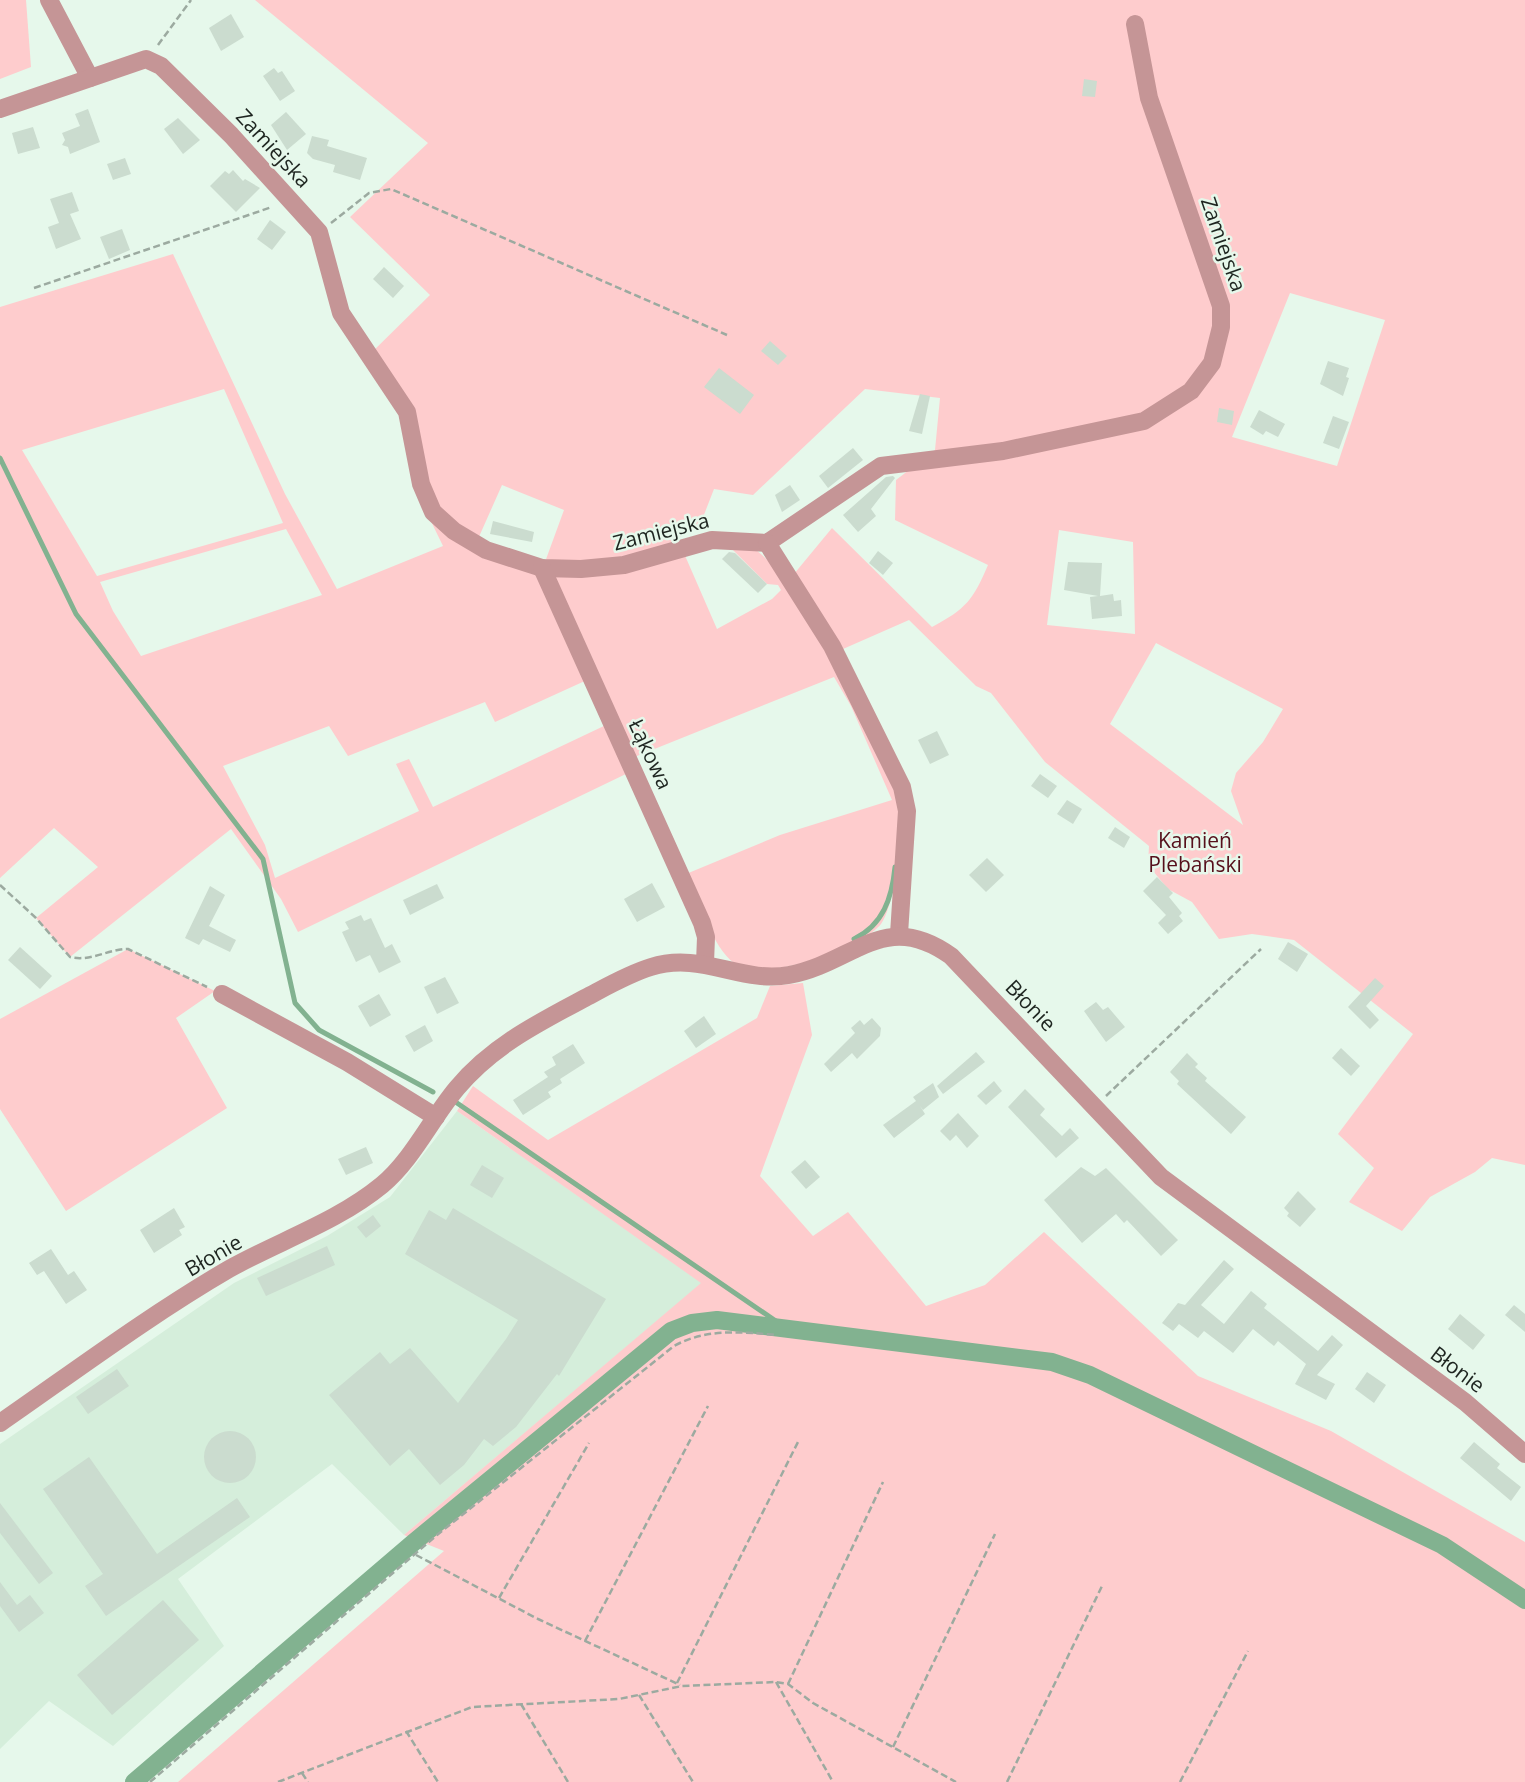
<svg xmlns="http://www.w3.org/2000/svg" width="1525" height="1782" viewBox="0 0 1525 1782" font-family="'Open Sans',sans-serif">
<rect width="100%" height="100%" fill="#e6f8eb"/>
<path fill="#d5eedb" d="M457,1111L702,1283L404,1535L332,1464L178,1579L224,1646L113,1746L49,1701L0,1749V1444L234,1283L327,1236L390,1197Z"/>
<g fill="#fecccd" fill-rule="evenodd">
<path d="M0,0H26L31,67L0,79Z"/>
<path d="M255,0H1525V1165L1492,1158L1475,1172L1430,1197L1402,1231L1349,1202L1374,1168L1338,1134L1413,1034L1294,940L1252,934L1219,939L1192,902L1168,889L1148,865L1149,846L1045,762L991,693L976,686L909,620L843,649L794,574L832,528L932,627C966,609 973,600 988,565L895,520L896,480L935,450L940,398L865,389L753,495L714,489L700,525L677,539L679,543L617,563L545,562L564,510L502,485L478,539L538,573L569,649L587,680L495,722L485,702L348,756L329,726L223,766L265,845L275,878L419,811L396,764L409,759L433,807L606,725L628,773L298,932L281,899L231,829L70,957L36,918L98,867L54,828L0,878V307L173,254L285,494L337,589L443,546L425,509L395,398L365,359L430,295L350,217L428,143ZM1290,293L1385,320L1337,466L1232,437ZM224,389L283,523L97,576L22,450ZM286,529L322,595L141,656L113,611L100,582ZM1059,530L1133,542L1135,634L1047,625ZM1156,643L1283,709L1263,742L1236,773L1231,791L1243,825L1110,724Z"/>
<path d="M753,548C788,572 819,632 838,669C862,715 894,763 901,815C904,837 894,906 881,924C860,950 765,983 734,963C713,948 697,898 686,874L780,835L892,800L851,706L834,677L632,758L550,573L683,551L717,629L772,599L781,590L778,585L767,584L732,549Z"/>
<path d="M128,949L215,991L176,1018L227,1108L66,1211L0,1109V1019Z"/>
<path d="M803,983L812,1035L760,1176L813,1236L848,1212L926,1306L985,1285L1044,1232L1198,1376L1331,1431L1525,1542V1782H178L444,1551L404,1535L701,1283L457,1111L473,1086L548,1140L757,1018L770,986Z"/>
</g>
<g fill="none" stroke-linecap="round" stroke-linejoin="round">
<g stroke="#82b290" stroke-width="5">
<path d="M0,458L76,614L263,859L295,1003L319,1030L433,1092"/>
<path d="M854,939C883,925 892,898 895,867"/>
<path d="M457,1103L786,1328"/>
</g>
<path stroke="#82b290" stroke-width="18" d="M134,1782L413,1543L671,1331L692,1323L717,1320L1052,1362L1090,1375L1442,1545L1525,1600"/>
</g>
<g fill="#cbdccf">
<path d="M231,14L244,37L221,51L209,28Z"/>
<path d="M274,68L278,73L282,71L295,91L280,101L263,76Z"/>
<path d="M1084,79L1097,81L1095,97L1082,96Z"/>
<path d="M88,109L100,142L70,154L68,147L62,145L65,140L62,133L80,126L75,114Z"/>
<path d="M286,112L306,134L287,150L271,125Z"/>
<path d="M178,118L200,140L183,154L164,129Z"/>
<path d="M33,127L40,148L18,154L12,133Z"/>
<path d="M312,136L329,140L327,146L367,158L360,180L333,172L335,165L313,159L307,153Z"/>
<path d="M125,158L131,174L113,180L107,164Z"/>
<path d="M233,170L243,181L245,179L260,188L236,212L210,186L225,171L229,174Z"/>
<path d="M72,192L79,211L70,214L81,239L56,249L48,227L59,223L50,199Z"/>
<path d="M270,220L286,232L272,250L257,239Z"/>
<path d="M122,229L130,250L109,259L100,237Z"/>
<path d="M384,267L404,286L393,298L373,279Z"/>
<path d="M770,341L787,356L778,365L761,351Z"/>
<path d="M1328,361L1349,368L1346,377L1349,378L1343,396L1320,384Z"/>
<path d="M719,368L754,395L740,414L704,387Z"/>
<path d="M920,394L930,396L922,434L909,431Z"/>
<path d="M1219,408L1234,411L1232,425L1217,422Z"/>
<path d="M1259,410L1285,424L1278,437L1266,431L1263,435L1250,427Z"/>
<path d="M1333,416L1349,422L1339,449L1323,443Z"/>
<path d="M853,448L863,460L828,488L819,476Z"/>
<path d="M893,476L895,478L871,509L876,516L858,532L843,515L886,477Z"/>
<path d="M790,485L800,500L782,512L775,495Z"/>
<path d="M493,521L534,532L532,542L490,534Z"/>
<path d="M878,551L893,563L883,575L869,563Z"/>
<path d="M729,552L735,553L767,584L758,593L722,559Z"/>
<path d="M1068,562L1102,563L1100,596L1113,594L1114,601L1121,600L1122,616L1092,619L1090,597L1098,596L1064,590Z"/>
<path d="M937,731L949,755L930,764L918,740Z"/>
<path d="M1040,774L1057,786L1048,798L1031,786Z"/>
<path d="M1067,800L1082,809L1073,824L1057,814Z"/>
<path d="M1115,827L1130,837L1124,848L1108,838Z"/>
<path d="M987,858L1004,875L986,892L969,875Z"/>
<path d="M1157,877L1173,893L1169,897L1182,913L1179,916L1183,921L1168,934L1158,923L1166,915L1143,891Z"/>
<path d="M652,883L665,907L637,922L624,899Z"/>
<path d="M437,884L444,898L410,915L403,900Z"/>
<path d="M210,886L225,895L209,926L236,940L230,952L203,939L199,945L185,938Z"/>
<path d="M361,915L364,921L371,918L385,948L392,944L401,962L379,973L370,955L356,962L342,932L349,929L345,922Z"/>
<path d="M1288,942L1308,954L1297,972L1278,959Z"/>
<path d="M20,947L52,976L40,989L8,960Z"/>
<path d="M445,977L459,1003L437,1014L424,987Z"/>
<path d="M1375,978L1384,986L1366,1006L1379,1020L1370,1029L1348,1007Z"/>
<path d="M379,994L391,1015L370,1027L358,1006Z"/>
<path d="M1096,1002L1103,1010L1108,1007L1125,1027L1106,1042L1084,1011Z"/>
<path d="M704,1016L716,1034L696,1048L684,1031Z"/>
<path d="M872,1018L881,1028L880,1036L857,1059L852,1053L831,1072L824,1064L855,1033L851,1028L860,1020L864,1025Z"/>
<path d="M425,1025L433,1041L414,1052L405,1036Z"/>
<path d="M573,1044L585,1063L560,1079L562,1083L548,1092L551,1097L523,1115L513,1100L548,1077L544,1072L556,1065L552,1057Z"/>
<path d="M1341,1048L1360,1066L1351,1076L1332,1058Z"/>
<path d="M976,1052L985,1062L943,1094L937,1086Z"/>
<path d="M1187,1053L1198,1064L1195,1067L1207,1078L1205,1081L1246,1117L1231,1134L1177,1084L1179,1081L1170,1072Z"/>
<path d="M994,1081L1002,1091L986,1105L977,1096Z"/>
<path d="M933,1083L939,1097L923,1110L920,1106L925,1114L894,1138L883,1125L916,1101L913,1097Z"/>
<path d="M1025,1089L1045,1109L1040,1115L1062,1136L1070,1128L1079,1138L1056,1158L1008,1107Z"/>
<path d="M958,1113L979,1136L967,1148L956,1135L950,1141L940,1131Z"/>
<path d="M366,1147L373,1163L346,1175L338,1159Z"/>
<path d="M805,1160L820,1177L806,1189L791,1172Z"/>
<path d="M482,1165L504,1178L492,1198L470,1185Z"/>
<path d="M1081,1167L1095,1176L1106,1168L1178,1240L1161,1256L1127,1220L1124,1223L1116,1214L1082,1243L1044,1200Z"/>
<path d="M1298,1191L1316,1209L1300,1227L1287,1216L1289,1213L1284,1208Z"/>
<path d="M174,1208L185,1227L179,1230L182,1235L154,1253L140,1230Z"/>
<path d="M453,1208L606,1299L559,1376L557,1374L516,1427L493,1446L484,1439L464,1465L440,1485L409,1449L390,1466L329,1395L380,1352L390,1364L410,1348L458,1403L506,1339L518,1320L405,1254L429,1210L446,1220Z"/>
<path d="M373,1215L381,1226L366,1238L357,1227Z"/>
<path d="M327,1246L335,1265L266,1296L257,1278Z"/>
<path d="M51,1249L68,1275L74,1271L87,1290L66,1304L44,1271L37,1275L29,1263Z"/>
<path d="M1224,1260L1234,1269L1201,1305L1224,1324L1251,1291L1267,1304L1264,1308L1318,1351L1332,1335L1343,1345L1317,1375L1335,1384L1326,1400L1295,1384L1306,1364L1278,1341L1274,1346L1253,1329L1233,1353L1204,1331L1198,1338L1179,1324L1173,1331L1162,1323L1178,1303L1185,1305Z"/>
<path d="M1514,1305L1525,1314V1332L1505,1315Z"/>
<path d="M1460,1314L1485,1335L1473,1350L1448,1329Z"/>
<path d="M117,1369L129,1386L88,1414L76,1397Z"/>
<path d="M1367,1372L1386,1385L1374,1403L1355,1389Z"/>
<circle cx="230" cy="1457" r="26"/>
<path d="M1474,1442L1500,1464L1497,1468L1521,1487L1511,1501L1460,1458Z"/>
<path d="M89,1457L157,1554L237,1498L250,1517L106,1616L85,1586L103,1574L43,1489Z"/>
<path d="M0,1503L53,1573L39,1584L0,1533Z"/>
<path d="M0,1582L17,1605L30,1595L44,1613L19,1632L0,1606Z"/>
<path d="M163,1600L199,1640L112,1715L77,1675Z"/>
</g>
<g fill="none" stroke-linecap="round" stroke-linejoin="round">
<g stroke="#9caaa0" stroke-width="2.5" stroke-dasharray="7 3.5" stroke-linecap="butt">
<path d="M158,45L191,0"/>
<path d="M331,223L369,193L391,189L727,335"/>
<path d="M34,288L272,207"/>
<path d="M0,885L36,918L70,957C91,962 108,949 128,949L207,987"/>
<path d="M1106,1096L1261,949"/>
<path d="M416,1555L538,1619L680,1685"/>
<path d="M499,1598L589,1443"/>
<path d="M585,1641L708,1406"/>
<path d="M776,1682L833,1782"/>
<path d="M677,1683L798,1442"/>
<path d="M788,1684L883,1482"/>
<path d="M639,1695L693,1782"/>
<path d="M521,1704L568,1782"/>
<path d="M406,1731L438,1782"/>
<path d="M893,1747L995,1534"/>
<path d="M302,1773L308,1782"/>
<path d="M150,1782L437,1535L674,1346C707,1328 740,1332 777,1335"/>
<path d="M278,1782L472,1707L619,1699L682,1686L776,1682L788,1684L813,1703L956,1782"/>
<path d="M1007,1782L1103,1584"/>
<path d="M1180,1782L1248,1651"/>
</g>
<g stroke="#c59596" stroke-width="18">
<path d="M49,0L90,78"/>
<path d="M0,109L146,59L161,66L231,135L319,232L341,313L407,412L421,484L433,512L454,531L486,550L542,568L581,569L624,565L712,540L767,543L881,466L1003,451L1144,421L1191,391L1212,363L1221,327V306L1149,98L1135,24"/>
<path d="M767,543L832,646L902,787L907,811L899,934"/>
<path d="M542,568L702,923L706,937L705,963"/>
<path d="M222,994L347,1062L436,1117"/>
<path d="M0,1423C75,1371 150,1315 229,1269C279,1241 337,1222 382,1185C413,1159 431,1119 457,1088C492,1046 538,1023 585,998C606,987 628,974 651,967C701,951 742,984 789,975C854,963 884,908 951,956L1161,1177L1465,1402L1525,1454"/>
</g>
</g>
<g text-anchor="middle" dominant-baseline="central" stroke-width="5" stroke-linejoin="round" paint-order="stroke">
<g font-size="21" fill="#1e2520" stroke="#e6f8eb">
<text transform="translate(274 148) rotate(47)">Zamiejska</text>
<text transform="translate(1224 244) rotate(71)">Zamiejska</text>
<text transform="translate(661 531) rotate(-14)">Zamiejska</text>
<text transform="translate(651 754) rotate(65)">Łąkowa</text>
<text transform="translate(1031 1005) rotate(46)">Błonie</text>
<text transform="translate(213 1255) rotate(-30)">Błonie</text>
<text transform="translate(1458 1369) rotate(37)">Błonie</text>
</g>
<g font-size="21" fill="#56101b" stroke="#e6f8eb">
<text x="1195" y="840">Kamień<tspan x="1195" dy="24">Plebański</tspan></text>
</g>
</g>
</svg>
